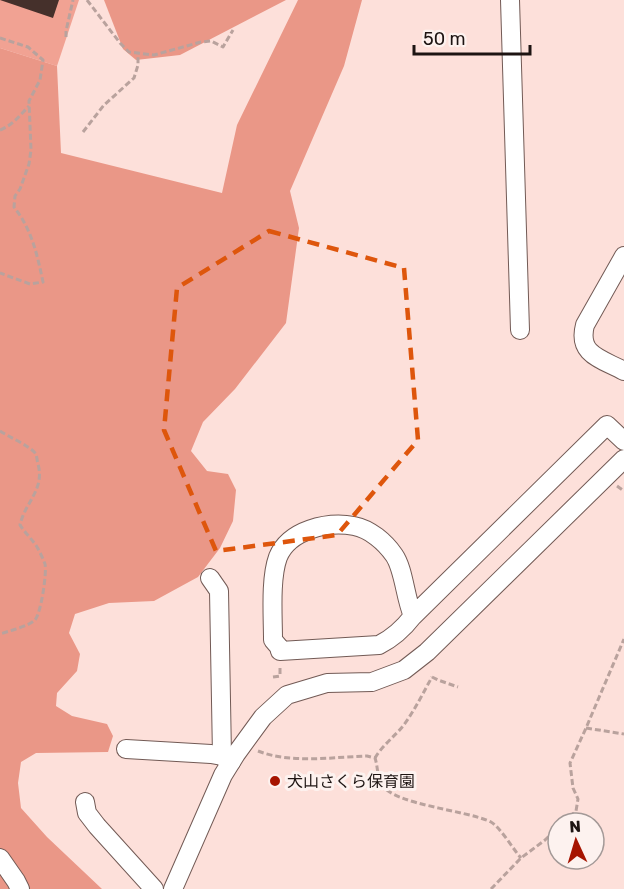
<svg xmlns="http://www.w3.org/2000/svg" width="624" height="889" viewBox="0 0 624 889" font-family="Rubik,'Noto Sans JP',sans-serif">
<rect width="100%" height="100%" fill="#fde0da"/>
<path fill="#f1a293" d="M0,0H79L57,66L0,48Z"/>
<g fill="#ea9787">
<path d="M104,0H286L180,55L136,60L123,49Z"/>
<path d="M298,0H362L344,66L290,191L299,228L286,323L235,389L203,422L191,451L207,471L228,474L236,490L233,521L220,548L198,577L154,601L109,603L75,614L69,633L80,654L77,671L57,693L56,706L72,716L107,724L113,736L108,752L36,753L21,762L18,783L21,808L47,837L102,889H0V48L57,66L61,153L222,193L237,125Z"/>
</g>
<path fill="#45302b" d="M0,0H59L53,18Z"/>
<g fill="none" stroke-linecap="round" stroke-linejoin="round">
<g stroke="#725a55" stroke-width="20">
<g id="minor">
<path d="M510,0L520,330"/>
<path d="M624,256L585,325C577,355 602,359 624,371"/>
<path d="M210,578L219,591L222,756L231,762"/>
<path d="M413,616C405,598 404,569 394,555C385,542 370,529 354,526C327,521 289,530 278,557C270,579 273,616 273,640L279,647L280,651L379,645C393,638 403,629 413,616L607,425L624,441"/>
<path d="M126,749L211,754L222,756"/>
<path d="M85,802L87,813L97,826L154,889"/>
<path d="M0,858L16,881L20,889"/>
<path d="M173,889L223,775L236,754L263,717L287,695L327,683L372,682L404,670L427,652L624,459"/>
</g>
</g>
<g stroke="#b9a29d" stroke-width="3" stroke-dasharray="6 3" stroke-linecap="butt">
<path d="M87,0L120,43L129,52L154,55L201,42L211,41L223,47L233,30"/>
<path d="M66,37V31L73,0"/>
<path d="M0,38L28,47L43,60L40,80L29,101L31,150L29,164L20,189L15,196L14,207C32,230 37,254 43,282L30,284L0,273"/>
<path d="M0,130C13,125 20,115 29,106"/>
<path d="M83,132L104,105L134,78L138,65V54"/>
<path d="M0,431C9,437 30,446 36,454C37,457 37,461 38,464C45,490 25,502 20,525C25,533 32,539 37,547C40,552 43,559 45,564C47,573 41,613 35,620C29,626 9,631 0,634"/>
<path d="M617,486L624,491"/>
<path d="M273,677L280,676V668"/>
<path d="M432,677L438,680L458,687"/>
<path d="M586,728L624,734"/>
<path d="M258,751C291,764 333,757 367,756L375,758C378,767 377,777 382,785C395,805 466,810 491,822C500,827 513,849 521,858"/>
<path d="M375,758C381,747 395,736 403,726C415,710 423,693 432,677"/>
<path d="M563,823L576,811L578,799L573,788L570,763L586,728L624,639"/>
<path d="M491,889L521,858L545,840L558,828"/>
</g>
<use href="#minor" stroke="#fff" stroke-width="18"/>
</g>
<path fill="none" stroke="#de560c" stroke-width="4.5" stroke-dasharray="12 8" stroke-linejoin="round" d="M269,231L404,268L418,440L337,535L216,551L164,430L177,288Z"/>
<circle fill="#a61400" stroke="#fdf2ef" stroke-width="2" cx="275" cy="781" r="6"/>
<g text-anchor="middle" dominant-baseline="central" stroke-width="6" stroke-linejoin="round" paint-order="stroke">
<g font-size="16" fill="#1d1412" stroke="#fdf2ef" text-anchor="start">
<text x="287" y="781">犬山さくら保育園</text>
</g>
</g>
<g transform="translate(576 841) rotate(356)"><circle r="28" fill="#fdf2ef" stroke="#a39997" stroke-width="1.5"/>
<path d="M0-4.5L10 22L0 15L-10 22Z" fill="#a61400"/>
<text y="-9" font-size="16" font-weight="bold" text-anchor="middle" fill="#1d1412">N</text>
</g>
<path d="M414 45v9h116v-9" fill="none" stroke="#1d1412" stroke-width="3"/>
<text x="423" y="45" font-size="18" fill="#1d1412" stroke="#fdf2ef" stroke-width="4.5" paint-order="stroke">50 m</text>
</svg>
